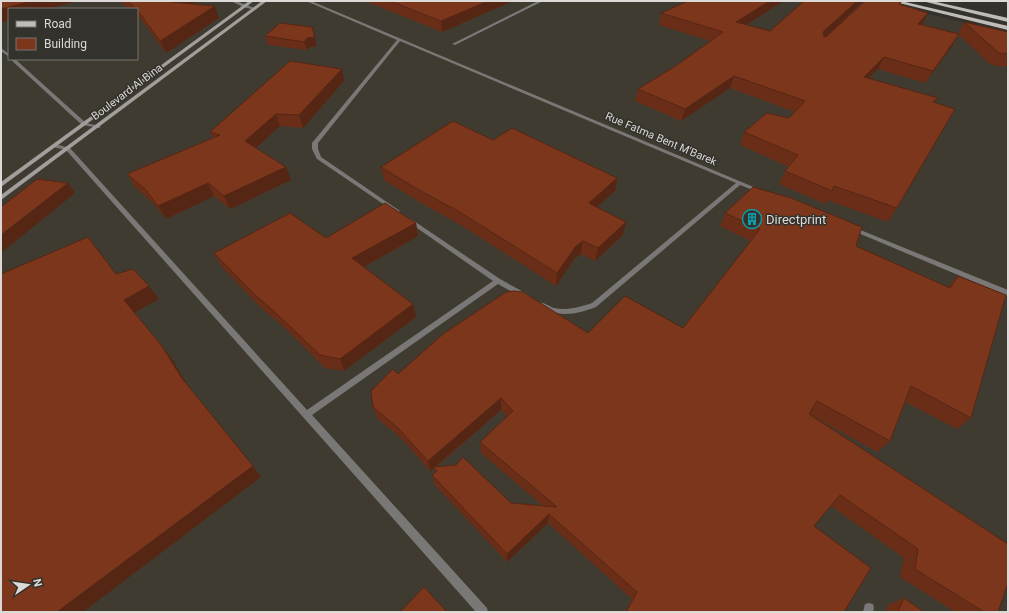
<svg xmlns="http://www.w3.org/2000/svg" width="1009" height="613" viewBox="0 0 1009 613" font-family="Roboto,sans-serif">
<rect width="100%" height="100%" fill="#34322d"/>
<path fill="#3f3b30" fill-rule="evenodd" d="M1,1H874L1008,33V612H1ZM9,9H137V59H9Z"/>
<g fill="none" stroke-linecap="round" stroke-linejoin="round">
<g fill="#7a7876" fill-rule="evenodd">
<path d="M231,1H236L257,9L255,10L243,7Z"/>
<path d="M306,1H311L763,191L762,192H758L740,185L596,307C580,313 565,317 549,311C544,310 540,308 538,305L539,303C544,302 548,306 554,308C567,311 579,307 592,303L736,183L400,41L318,143V149L321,157L400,211L399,212H395L317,159L312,149V143L397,40Z"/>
<path d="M538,1H543L455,45L452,44Z"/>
<path d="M1,48L9,54V57L1,51Z"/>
<path d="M10,59H15L86,123L100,126V128L82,125Z"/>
<path d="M55,144L70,148L307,410L493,281L407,221L406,220L407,219H411L500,279L527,294L528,296L527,298H523L498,284L312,415L487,608L488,612H476L66,150L53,147V145Z"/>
<path d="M853,227L1008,290V296L851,230L850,229Z"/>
<path d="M869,603L873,604L874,608L873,612H863L865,604Z"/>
</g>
<g fill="#a29e9b" fill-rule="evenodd">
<path d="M249,1H254L1,187V182Z"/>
<path d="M262,1H267L1,200V195Z"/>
</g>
<g fill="#c1bcb8" fill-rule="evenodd">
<path d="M891,1H901L1008,26V30Z"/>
<path d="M922,1H932L1008,18V22Z"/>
</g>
</g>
<g fill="#6a2e18" fill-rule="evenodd">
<path d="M119,1H201L191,4L219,18L166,53L140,18L137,16V9H129Z"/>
<path d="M365,1H513L442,32Z"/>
<path d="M688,1H783L746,25L770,31L804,1H863L826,37L827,36L865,1H902L900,5L922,25L958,34L964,22L1008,32V67L991,65L959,35L952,46L925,83L878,69L869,78L935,103L897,208L888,222L827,200L825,204L779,184L785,171L789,167L740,145L744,132L789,118L795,112L730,88L681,121L635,101L638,89L674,67L710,41L659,25L661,13Z"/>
<path d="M280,23L317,46L310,47L307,50L268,45L265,36Z"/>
<path d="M344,81L303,128L280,126L256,148L291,180L230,209L214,196L166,219L153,203L135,187L127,174L213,138L210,132Z"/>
<path d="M493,140L617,178L615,191L597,207L626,222L623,235L595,261L581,254L574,259L556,286L459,224L421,203L384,180L381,167Z"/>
<path d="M725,213L856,246L948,287L958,276L971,418L957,429L905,402L890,441L877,452L809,414L998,612H955L900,577L904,558L831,506L814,526L844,612H625L632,599L548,523L507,562L435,485L432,475L435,473L434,468L430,471L402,439L377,418L373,407L398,374L588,333L683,328L751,241L720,226ZM501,410L507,416L480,442L481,453L543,506L511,503L436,467Z"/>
<path d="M416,223L418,236L364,267L413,304L416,317L344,371L325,368L284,327L260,307L221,266L214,253L326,238Z"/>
<path d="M904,598L924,612H886L888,605Z"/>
</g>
<g fill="#562614">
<path d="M32,1H77L49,9H9V20L2,22L1,21V9Z"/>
<path d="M161,1H201L166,12Z"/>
<path d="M488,1H513L442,32L441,21Z"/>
<path d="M770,1H783L733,34L736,22Z"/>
<path d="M857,1H863L818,44L823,32Z"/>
<path d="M215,6L219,18L166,53L160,41Z"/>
<path d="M928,13L922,25L918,24Z"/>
<path d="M312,27L317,46L310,47L307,50L304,42L307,38Z"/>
<path d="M959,34L952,46L925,83L933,71Z"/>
<path d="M884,57L878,69L858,89L864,77Z"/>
<path d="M342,69L344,81L303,128L299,115Z"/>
<path d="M734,76L730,88L681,121L685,109Z"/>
<path d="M276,114L280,126L250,153L245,141Z"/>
<path d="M286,167L291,180L230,209L224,196Z"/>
<path d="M617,178L615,191L587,216L589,203Z"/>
<path d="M68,183L75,193L1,253V235Z"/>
<path d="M208,183L214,196L166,219L158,206Z"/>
<path d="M626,222L623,235L595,261L598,248Z"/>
<path d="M416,223L418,236L356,271L352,258Z"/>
<path d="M583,241L581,254L574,259L556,286L557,273L576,246Z"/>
<path d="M149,286L159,299L134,313L124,300Z"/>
<path d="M413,304L416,317L344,371L340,359Z"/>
<path d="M162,346L172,359L190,389L181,377Z"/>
<path d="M501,398V410L434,468L433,467L434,468L430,471L428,461Z"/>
<path d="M253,466L261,477L83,612H57Z"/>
<path d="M549,514L548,523L507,562V554Z"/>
</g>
<g fill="#7b361c" stroke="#562614">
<path d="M1,1H32L1,9Z"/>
<path d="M127,1H161L215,6L160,41L137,10V9H136L134,7Z"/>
<path d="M390,1H488L441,21Z"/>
<path d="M688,1H770L736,22L770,31L804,1H857L823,32L824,37L827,36L865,1H902L899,4L928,13L918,24L959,34L933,71L884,57L864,77L938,98L933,102L955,109L897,208L834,186L832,191L785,171L798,155L744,132L767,113L789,118L805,101L734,76L685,109L638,89L674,67L723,32L661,13Z"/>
<path d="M964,22L1008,32V54L999,53Z"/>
<path d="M280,23L312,27L315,37L307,38L304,42L265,36Z"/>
<path d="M290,61L342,69L299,115L276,114L245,141L286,167L224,196L208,183L158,206L146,190L127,174L220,135L210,132Z"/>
<path d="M453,121L493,140L512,128L617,178L589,203L626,222L598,248L583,241L576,246L557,273L458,211L419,190L381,167Z"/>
<path d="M37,179L68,183L1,235V207Z"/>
<path d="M753,187L791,198L862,227L856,246L950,288L958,276L1006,295L971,418L911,386L890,441L817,401L809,414L1008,544V583L998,612H984L915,569L918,549L840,495L814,526L871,568L844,612H626L637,592L549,514L507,554L432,475L437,471L433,467L456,465L463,457L511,503L557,507L480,442L513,411L501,398L428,461L398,428L373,407L371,391L393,369L398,374L443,334L506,292L514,291L523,292L588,333L625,296L683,328L760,229L725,213Z"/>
<path d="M385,203L416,223L352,258L413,304L340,359L320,355L278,315L254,294L214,253L290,213L326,238Z"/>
<path d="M88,237L116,274L133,269L149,286L124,300L162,346L181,377L253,466L57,612H1V274Z"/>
<path d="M424,587L447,612H400Z"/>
<path d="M904,598L924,612H898Z"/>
</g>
<defs>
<g id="building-ring" transform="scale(1)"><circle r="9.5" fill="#34322d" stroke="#0f9aa8" stroke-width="1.5"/><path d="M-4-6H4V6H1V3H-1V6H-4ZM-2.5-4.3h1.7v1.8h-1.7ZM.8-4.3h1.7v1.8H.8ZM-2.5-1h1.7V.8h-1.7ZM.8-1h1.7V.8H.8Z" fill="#0f9aa8"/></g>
</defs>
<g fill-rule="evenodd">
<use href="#building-ring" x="752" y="219"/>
</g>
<g text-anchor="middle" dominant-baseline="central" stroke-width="3" stroke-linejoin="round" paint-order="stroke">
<g font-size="11" fill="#dcdad7" stroke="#34322d">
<text transform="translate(127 92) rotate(-37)">Boulevard Al Bina</text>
<text transform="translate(661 139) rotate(23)">Rue Fatma Bent M'Barek</text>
</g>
<g font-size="13" fill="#dcdad7" stroke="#34322d" text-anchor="start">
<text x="766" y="219">Directprint</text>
</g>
</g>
<rect width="1009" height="613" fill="none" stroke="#dcdad7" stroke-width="4"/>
<rect x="8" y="8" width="130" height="52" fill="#34322d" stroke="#777571"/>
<rect x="16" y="21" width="20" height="6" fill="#c1bcb8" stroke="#777571"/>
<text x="44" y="28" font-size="12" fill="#dcdad7">Road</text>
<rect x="16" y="38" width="20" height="12" fill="#7b361c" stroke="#777571"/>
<text x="44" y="48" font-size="12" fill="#dcdad7">Building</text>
<g transform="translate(28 585) rotate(77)" stroke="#34322d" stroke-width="3" paint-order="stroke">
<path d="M0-3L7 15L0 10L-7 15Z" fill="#dcdad7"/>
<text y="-6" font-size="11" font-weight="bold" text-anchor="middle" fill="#dcdad7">N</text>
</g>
</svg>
